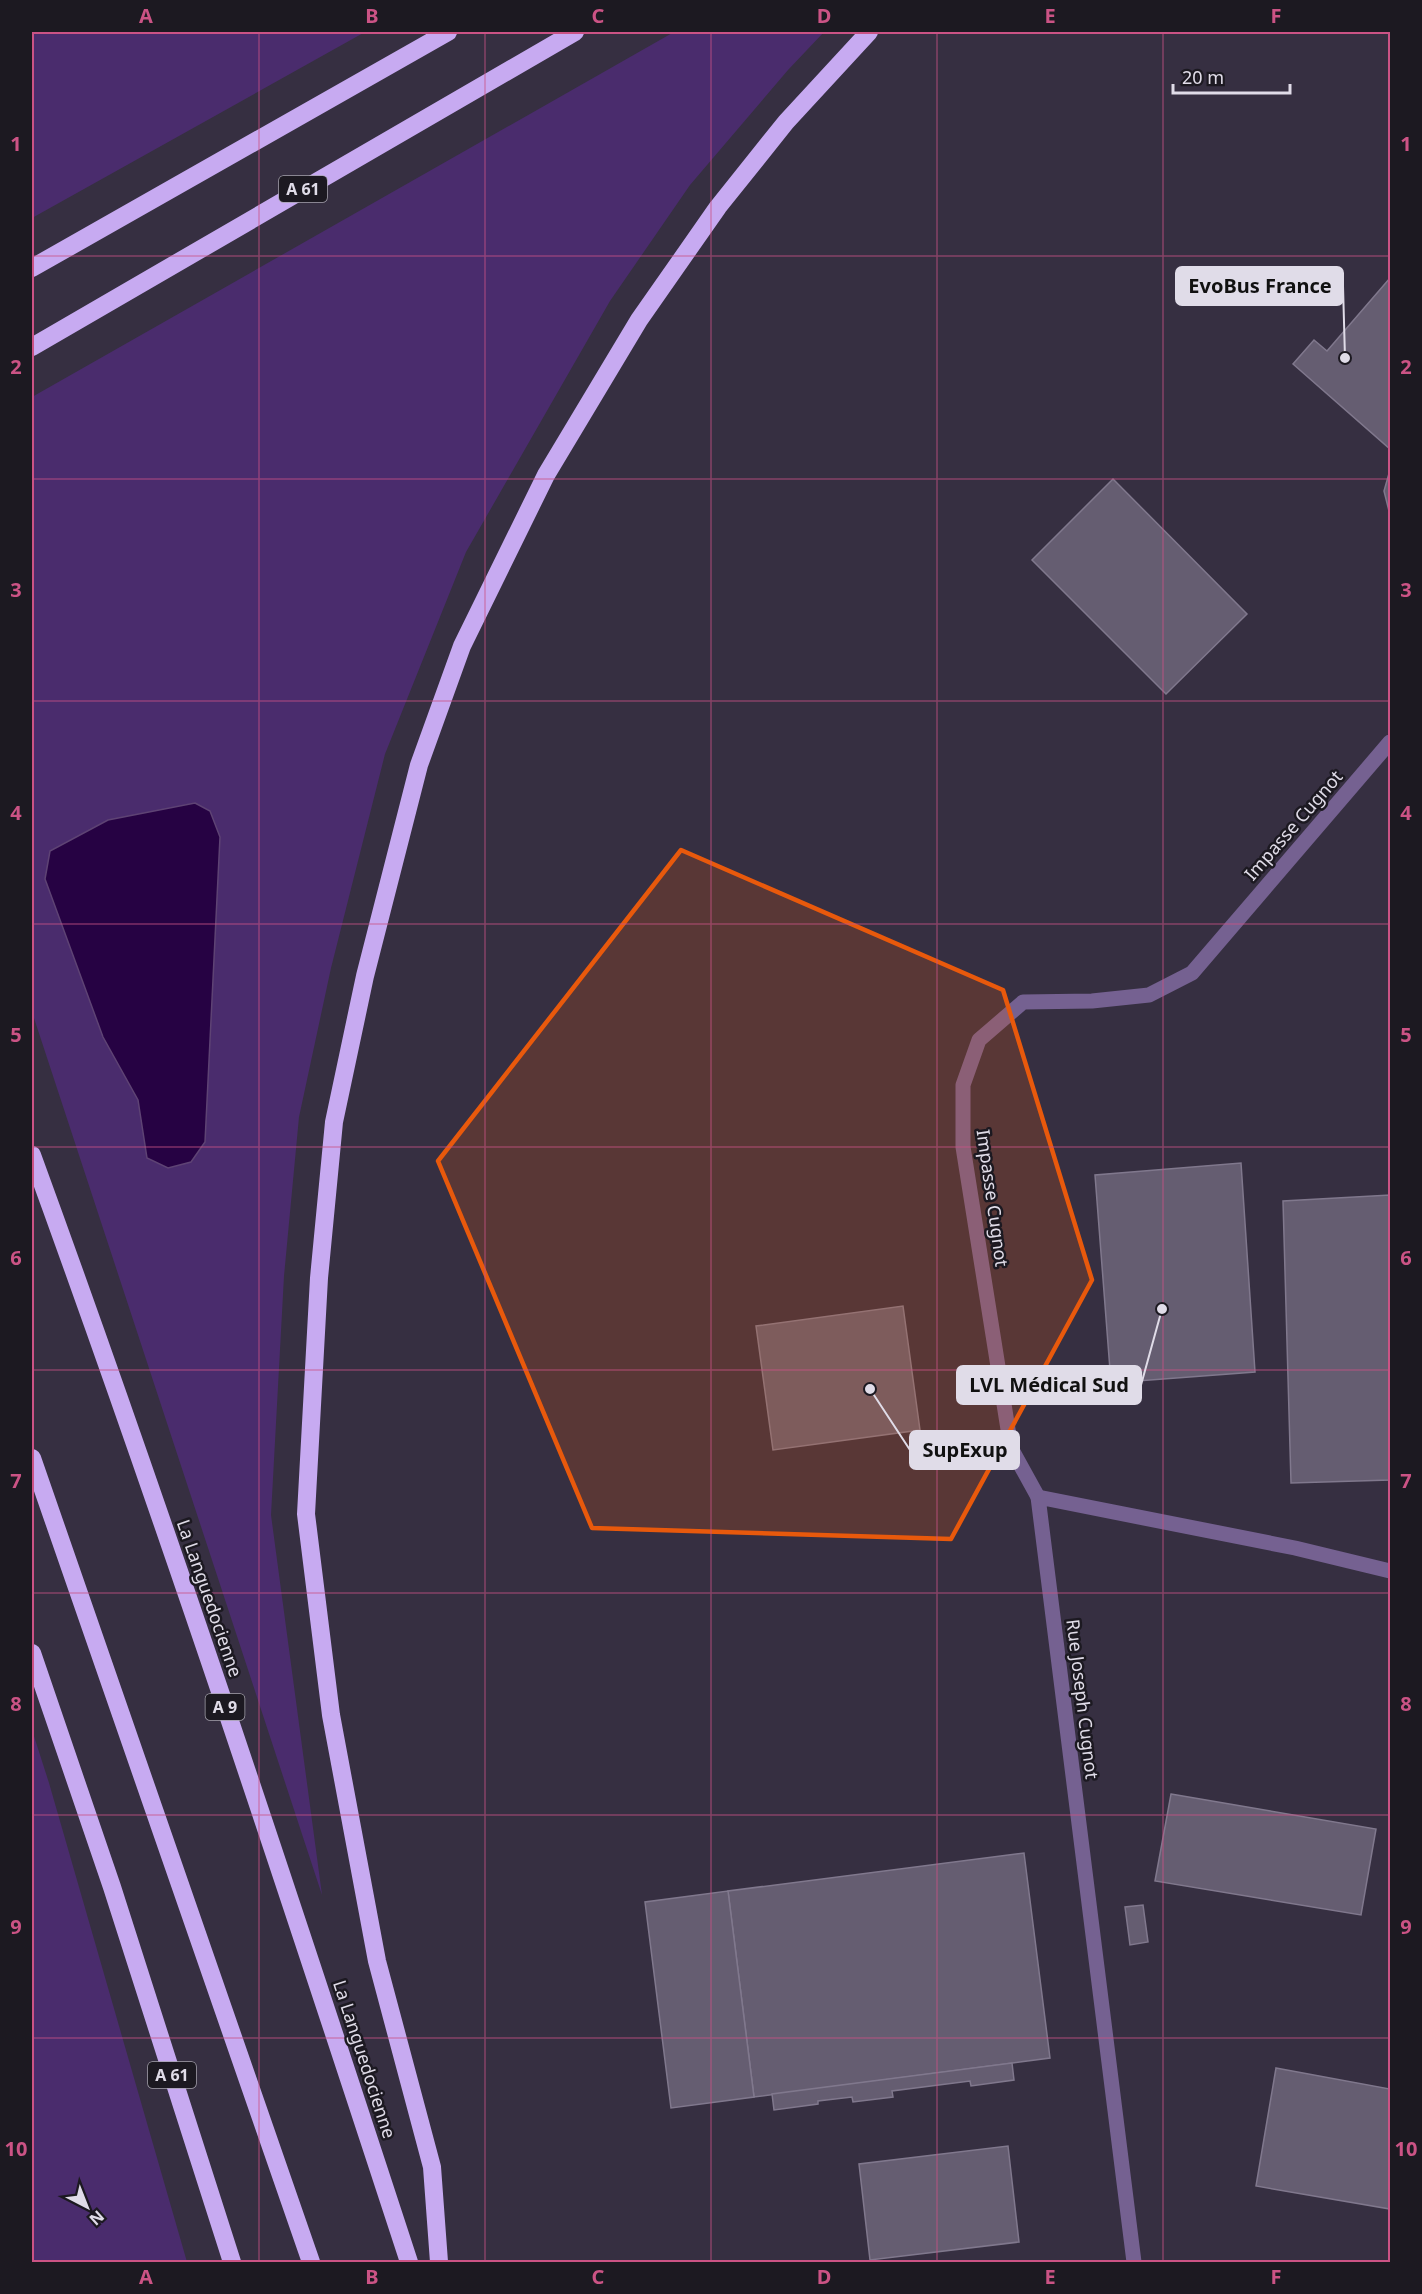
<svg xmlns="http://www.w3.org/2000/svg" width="1422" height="2294" viewBox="0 0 1422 2294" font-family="'Noto Sans',sans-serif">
<rect width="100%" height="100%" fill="#362f41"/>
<g fill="#4a2c6d">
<path d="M32,32H365L32,218Z"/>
<path d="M674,32H824L788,70L690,185L610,301L466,552L385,754L331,968L299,1117L284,1276L271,1515L322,1895L32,1012V397Z"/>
<path d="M32,1730L49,1783L187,2262H32Z"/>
</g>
<path fill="#260243" stroke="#5e4374" stroke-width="1.5" d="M195,803L210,811L220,837L205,1142L191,1162L168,1168L147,1158L138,1100L103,1037L45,879L50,851L108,820Z"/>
<g fill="#655d71" stroke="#80788d" stroke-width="1.5">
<path d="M1390,278V449L1293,364L1314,340L1327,351Z"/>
<path d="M1390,470V515L1384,491Z"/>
<path d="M1113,479L1247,614L1166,694L1032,560Z"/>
<path d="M1241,1163L1255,1372L1111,1383L1095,1175Z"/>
<path d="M1390,1195V1480L1291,1483L1283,1201Z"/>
<path d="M903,1306L920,1430L773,1450L756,1326Z"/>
<path d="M1171,1794L1376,1829L1361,1915L1155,1881Z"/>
<path d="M1024,1853L1050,2058L754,2097L728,1891Z"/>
<path d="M728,1891L754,2097L671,2108L645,1902Z"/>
<path d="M1143,1905L1148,1942L1130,1945L1125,1907Z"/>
<path d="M1012,2063L1014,2080L971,2086L970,2081L892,2091L893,2097L853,2102L852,2097L818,2101V2104L774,2110L772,2094Z"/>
<path d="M1276,2068L1390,2089V2209L1256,2186Z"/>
<path d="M1008,2146L1019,2242L870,2260L859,2164Z"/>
</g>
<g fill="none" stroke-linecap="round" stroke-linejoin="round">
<path stroke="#756191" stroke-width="15" d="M1038,1497L1011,1448L963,1147V1085L979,1040L1023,1002L1092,1001L1149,995L1192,973L1390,742"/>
<path stroke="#756191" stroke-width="15" d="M1134,2262L1038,1497L1295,1548L1390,1571"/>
<g stroke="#c7aaf1" stroke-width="18">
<path d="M32,268L448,32"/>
<path d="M32,347L575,32"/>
<path d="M32,1155C166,1522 288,1892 409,2262"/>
<path d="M32,1458L311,2262"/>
<path d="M32,1653L112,1887L232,2262"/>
<path d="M439,2262L432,2167L377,1961L331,1715L306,1514L319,1278L334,1122L365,976L419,765L462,646L546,475L639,320L718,207L786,122L869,32"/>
</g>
</g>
<path fill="#e8590c" fill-opacity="0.2" stroke="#e8590c" stroke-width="4.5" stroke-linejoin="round" d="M681,850L1003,990L1092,1280L951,1539L592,1528L438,1161Z"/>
<path fill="none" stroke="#cb5385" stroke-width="1.5" stroke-opacity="0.55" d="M259,32V2262M485,32V2262M711,32V2262M937,32V2262M1163,32V2262M32,256H1390M32,479H1390M32,701H1390M32,924H1390M32,1147H1390M32,1370H1390M32,1593H1390M32,1815H1390M32,2038H1390"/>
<g text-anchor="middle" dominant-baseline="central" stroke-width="5" stroke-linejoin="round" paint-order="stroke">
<g fill="#1c1921" stroke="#a5a2ac" stroke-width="1.5">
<rect x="279" y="176" width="48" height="26" rx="4.5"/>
<rect x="205.5" y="1694" width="39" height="26" rx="4.5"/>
<rect x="148" y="2062" width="48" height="26" rx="4.5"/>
</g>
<g font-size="16" font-weight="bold" fill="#e0dce8">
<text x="303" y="189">A 61</text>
<text x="225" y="1707">A 9</text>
<text x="172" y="2075">A 61</text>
</g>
<g font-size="18" fill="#e0dce8" stroke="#1c1921">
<text transform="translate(1293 825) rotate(-49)">Impasse Cugnot</text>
<text transform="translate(993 1198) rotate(82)">Impasse Cugnot</text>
<text transform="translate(210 1598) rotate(71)">La Languedocienne</text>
<text transform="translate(1083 1699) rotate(83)">Rue Joseph Cugnot</text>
<text transform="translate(365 2059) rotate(72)">La Languedocienne</text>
</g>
</g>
<path fill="none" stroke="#e0dce8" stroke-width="2" d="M1345 358L1343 286M1162 1309L1141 1385M870 1389L910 1450"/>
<g fill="#e0dce8" stroke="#1c1921" stroke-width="2">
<circle cx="1345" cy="358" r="6"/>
<circle cx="1162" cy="1309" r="6"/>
<circle cx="870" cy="1389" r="6"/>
</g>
<g fill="#e0dce8" stroke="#e0dce8" stroke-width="2">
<rect x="1176" y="267" width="167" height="38" rx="6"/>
<rect x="957" y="1366" width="184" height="38" rx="6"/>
<rect x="910" y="1431" width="109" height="38" rx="6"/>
</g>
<g font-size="20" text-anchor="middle" font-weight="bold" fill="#111">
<text x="1260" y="293">EvoBus France</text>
<text x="1049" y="1392">LVL Médical Sud</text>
<text x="965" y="1457">SupExup</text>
</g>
<rect width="1422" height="2294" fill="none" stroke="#1c1921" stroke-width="66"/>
<g transform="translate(87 2207) rotate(138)" stroke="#1c1921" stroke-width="4.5" paint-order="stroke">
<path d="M0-4.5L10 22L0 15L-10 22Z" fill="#e0dce8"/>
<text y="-9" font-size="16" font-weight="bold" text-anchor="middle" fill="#e0dce8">N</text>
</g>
<path d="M1173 84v9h117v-9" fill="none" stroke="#e0dce8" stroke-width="3"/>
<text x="1182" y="84" font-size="18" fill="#e0dce8" stroke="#1c1921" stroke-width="4.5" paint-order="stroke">20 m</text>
<rect x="33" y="33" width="1356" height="2228" fill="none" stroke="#cb5385" stroke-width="2"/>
<g font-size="20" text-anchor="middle" font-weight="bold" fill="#cb5385">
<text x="146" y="23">A</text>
<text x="372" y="23">B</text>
<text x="598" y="23">C</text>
<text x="824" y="23">D</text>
<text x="1050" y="23">E</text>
<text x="1276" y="23">F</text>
<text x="16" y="151">1</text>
<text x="1406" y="151">1</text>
<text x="16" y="374">2</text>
<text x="1406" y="374">2</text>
<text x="16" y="597">3</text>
<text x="1406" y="597">3</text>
<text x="16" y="820">4</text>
<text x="1406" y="820">4</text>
<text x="16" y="1042">5</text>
<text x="1406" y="1042">5</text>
<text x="16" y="1265">6</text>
<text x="1406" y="1265">6</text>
<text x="16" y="1488">7</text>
<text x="1406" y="1488">7</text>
<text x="16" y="1711">8</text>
<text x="1406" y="1711">8</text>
<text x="16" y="1934">9</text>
<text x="1406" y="1934">9</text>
<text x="16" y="2156">10</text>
<text x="1406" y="2156">10</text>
<text x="146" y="2284">A</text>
<text x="372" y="2284">B</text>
<text x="598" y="2284">C</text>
<text x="824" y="2284">D</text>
<text x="1050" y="2284">E</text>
<text x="1276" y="2284">F</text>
</g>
</svg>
